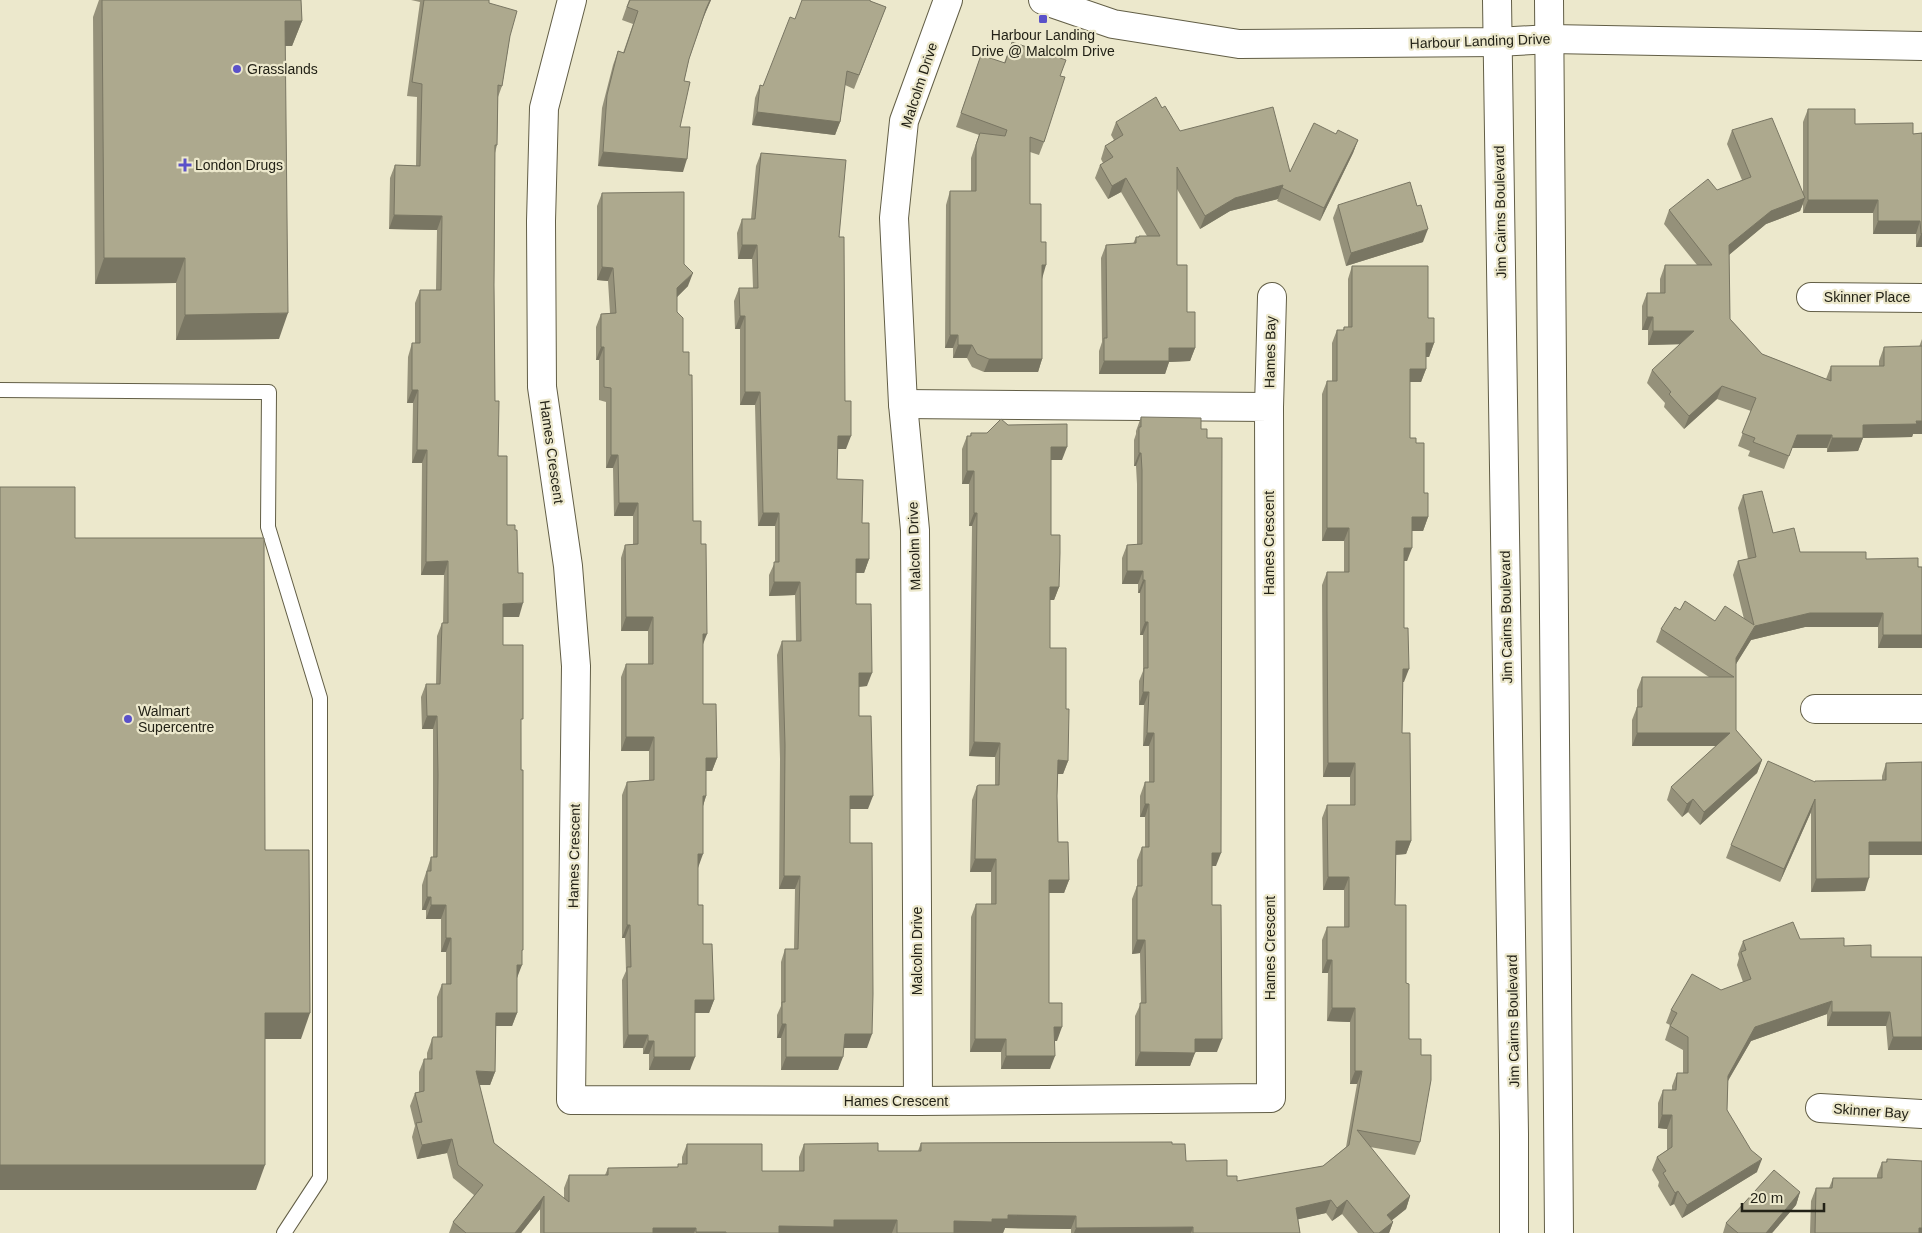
<svg xmlns="http://www.w3.org/2000/svg" width="1922" height="1233" viewBox="0 0 1922 1233" font-family="Arial,sans-serif">
<rect width="100%" height="100%" fill="#ece8cc"/>
<g fill="none" stroke-linecap="round" stroke-linejoin="round">
<g stroke="#625e46" stroke-width="16">
<path id="lane" d="M0,390L269,392L268,527L320,698V1178L284,1233"/>
</g>
<g stroke="#625e46" stroke-width="30">
<g id="street">
<path d="M572,0L544,108L541,221L542,387L568,566L576,666L571,1100L918,1101L1271,1098L1269,407L903,404"/>
<path d="M1811,297L1922,298"/>
<path d="M1269,407L1272,297"/>
<path d="M1815,709H1922"/>
<path d="M918,1101L915,530L903,404L894,218L904,121L948,0"/>
<path d="M1820,1108L1922,1114"/>
</g>
</g>
<g stroke="#625e46" stroke-width="30">
<g id="secondary">
<path d="M1043,0L1113,24L1239,44L1497,42L1551,39L1922,46"/>
<path d="M1497,0L1514,1134V1233"/>
<path d="M1549,0L1559,1233"/>
</g>
</g>
<use href="#lane" stroke="#fff" stroke-width="14"/>
<use href="#street" stroke="#fff" stroke-width="28"/>
<use href="#secondary" stroke="#fff" stroke-width="28"/>
</g>
<g fill="#95917a">
<path d="M99,0H301L302,21L292,46H285L279,339L176,340V283L95,284L93,17Z"/>
<path d="M411,0H489V3L510,36L502,86L498,97L497,145L495,153L494,285L495,401L498,456L519,617H503V645L521,726L522,954L517,978V1013L512,1026H496L495,1072L490,1085H479L494,1143L564,1199V1188L569,1175H605L608,1168L678,1167V1164H682V1157L687,1144L762,1171H799V1157L804,1144L878,1151H918L921,1143L1172,1144L1186,1161L1237,1181L1323,1166L1346,1147L1357,1084H1350V1022L1327,1021L1328,973H1322V940L1327,927H1344V890H1323L1322,818L1327,805H1350V777H1323L1322,585L1327,572H1344V541H1322V394L1327,381H1332V343L1337,330H1343L1344,327H1348V279L1352,266L1428,318L1434,343L1429,357H1426V369L1421,382H1410V438L1416,443L1428,517L1423,531H1412L1407,561H1404V682H1403L1402,733L1411,841L1406,854L1396,855L1395,905L1406,983L1409,1039L1420,1142L1415,1155L1370,1147L1410,1196L1406,1209L1391,1221L1393,1222L1389,1233H1358L1342,1214L1332,1221L1326,1213L1298,1219L1300,1233H1071V1229L1005,1228L1003,1233L988,1232V1233H540V1209L521,1233H449L453,1222L474,1195L453,1178L447,1153L417,1159L412,1137L415,1126L410,1106L415,1093L419,1092V1072L424,1059H427V1053L432,1039L437,1037V997L442,984H446V952H441V919H426V910H422V885L431,857H433V729H422L421,697L426,684H436L437,636L442,623H443L444,575H421L422,463H412L413,403H407L408,357L412,343H415V303L420,290H436L437,230L389,229L390,178L395,165L416,166L417,97L407,96L420,2Z"/>
<path d="M629,0H711L703,19L689,59L684,81L680,127L683,172L598,166L602,108L613,65L618,51L623,53L633,24L622,20Z"/>
<path d="M870,1L886,7L854,89L845,85L840,122L835,135L752,125L755,98L760,85L763,86L795,19Z"/>
<path d="M1012,42L1060,76L1044,142L1039,155L1030,152V204L1041,242L1042,277V359L1038,372H984L972,367L967,358H953V348H945L946,205L950,191H971V158L979,135L956,127L981,55L1004,63Z"/>
<path d="M1162,108L1180,131L1290,172L1336,134L1358,140L1353,153L1320,221L1277,201L1278,199L1230,211L1200,229L1177,189V265L1195,348L1190,361L1169,362L1165,374H1099V351L1102,342L1101,258L1106,245L1133,244L1136,237H1139V236H1147L1121,192L1108,199L1095,178L1100,165L1103,163L1101,159L1105,146L1114,140L1111,135L1116,122Z"/>
<path d="M1808,109L1855,124L1913,134L1922,133V247H1916V234H1873V213H1803V204L1800,211L1766,224L1729,255L1730,319L1762,354L1826,379L1831,366H1879V361L1884,347H1919L1922,339V434H1913L1912,437L1863,438L1858,451L1827,452V448H1792L1784,469L1748,456L1750,451L1738,446L1751,411L1717,399L1684,429L1664,407L1665,403L1647,383L1652,370L1680,344L1648,345V330H1642V306L1647,293H1660V279L1665,265H1697L1664,224L1669,210L1742,180L1727,144L1732,130L1803,192V122Z"/>
<path d="M761,153L839,237L846,449H837V479L862,523L869,559L864,573H856V604L867,686L859,687V716L868,809H850V843L867,1048H844L838,1070H781V1038H777V1015L781,1006V962L785,949H794L795,889H779L780,759L777,655L782,641H796L795,595L769,596V575L775,562V526H758L755,405H740V329H735L734,301L739,288H753L752,259H738L737,233L742,219H751L756,166Z"/>
<path d="M602,193L684,264L688,286L677,297V312L683,352L689,375L693,521L701,544L703,645V704L717,758L712,771H706V796L703,806L698,867V905L703,944L714,1000L709,1013H695L690,1070H649V1054H643V1048H623L622,980L626,971L625,938H622V795L627,782L649,780V751H621V677L626,664H648V631H621V558L625,545L633,544V516H614L613,468H606V402L599,400V360H596V327L601,314L610,313L608,281L597,280V206Z"/>
<path d="M1338,205L1423,242L1346,266L1333,218Z"/>
<path d="M1141,417L1201,429L1216,866H1212V905L1217,1052H1195L1190,1066H1135V1016L1141,1003L1140,953L1132,954V899L1137,886V860L1142,847H1145V817H1140V796L1145,782H1149V746H1143L1144,705H1139V681L1143,671V635H1140V593H1138V584H1122V558L1127,545H1137V484L1136,466H1134V440L1136,434V431Z"/>
<path d="M1008,425L1062,460H1051V535L1059,587L1054,600H1050V648L1066,709L1068,761L1063,774H1058L1057,796L1058,842L1069,880L1064,893H1049V1003L1057,1041H1054L1050,1069H1001V1052H970L971,917L976,904H991V872H970L972,800L977,786L995,785V757L969,756L972,526H969V484H962V449L967,436H970L971,433H987Z"/>
<path d="M1743,495L1773,533L1800,552L1866,559L1922,567V660V648H1878V627H1805L1751,640L1736,664V730L1762,760L1757,773L1700,825L1688,812L1682,817L1667,800L1671,787L1716,746H1632V720L1637,707V690L1642,677H1709L1656,642L1661,629L1680,610L1715,621L1744,619L1733,575L1738,561L1748,559L1738,508Z"/>
<path d="M1922,762L1869,855L1865,891L1811,892V812L1780,882L1726,858L1731,845L1815,782V781L1882,780V776L1886,763Z"/>
<path d="M1800,939L1844,946L1871,957H1922V1050H1888L1886,1026H1827V1014L1751,1041L1728,1081L1727,1110L1757,1172L1682,1218L1674,1204L1670,1206L1658,1186L1659,1182L1652,1170L1657,1157L1667,1150V1129L1658,1128V1103L1663,1090H1672V1086L1677,1073H1683V1050L1665,1040L1670,1025L1666,1023L1671,1010L1743,982L1737,965L1739,958L1738,954L1743,941Z"/>
<path d="M1887,1159L1922,1233H1810L1811,1201L1816,1188H1829L1833,1178H1877V1175L1882,1162H1886Z"/>
<path d="M1800,1192L1796,1205L1772,1233H1723L1726,1223Z"/>
</g>
<g fill="#797663">
<path d="M710,0H711L701,22L706,9Z"/>
<path d="M285,21H302L292,46H275Z"/>
<path d="M757,112L840,122L835,135L752,125Z"/>
<path d="M1358,140L1353,153L1320,221L1324,208Z"/>
<path d="M603,152L687,159L683,172L598,166Z"/>
<path d="M1126,178L1121,192L1108,199L1112,186Z"/>
<path d="M1283,185L1278,199L1230,211L1200,229L1205,216L1235,198Z"/>
<path d="M1805,198L1800,211L1766,224L1724,259L1729,245L1771,211Z"/>
<path d="M1808,200H1878L1873,213H1803Z"/>
<path d="M394,215L442,216L437,230L389,229Z"/>
<path d="M1878,221H1920L1916,234H1873Z"/>
<path d="M1428,229L1423,242L1346,266L1351,253Z"/>
<path d="M1922,233V247H1916L1921,234Z"/>
<path d="M742,245H757L752,259H738Z"/>
<path d="M104,258H185L176,283L95,284Z"/>
<path d="M1042,265H1046L1042,279Z"/>
<path d="M602,267L613,268L608,281L597,280Z"/>
<path d="M693,273L688,286L672,302L677,288Z"/>
<path d="M288,313L279,339L176,340L185,315Z"/>
<path d="M740,316H745L740,329H735Z"/>
<path d="M1647,317H1653L1648,330H1642Z"/>
<path d="M1653,331H1694L1690,344L1648,345Z"/>
<path d="M950,335H958L953,348H945Z"/>
<path d="M1426,343H1434L1429,357H1421Z"/>
<path d="M958,345H972L967,358H953Z"/>
<path d="M601,347H604L599,360H596Z"/>
<path d="M1169,348H1195L1190,361L1169,362L1165,374H1099L1104,361Z"/>
<path d="M989,359H1042L1038,372H984Z"/>
<path d="M1410,369H1426L1421,382H1405Z"/>
<path d="M1722,386L1717,399L1684,429L1689,416Z"/>
<path d="M412,390H418L413,403H407Z"/>
<path d="M745,392H760L755,405H740Z"/>
<path d="M1922,421V434H1913L1912,437L1863,438L1858,451L1827,452L1832,438L1863,425Z"/>
<path d="M1797,435H1832L1827,448H1792L1784,469Z"/>
<path d="M838,436H851L846,449H833Z"/>
<path d="M1051,447H1067L1062,460H1046Z"/>
<path d="M417,450H427L422,463H412Z"/>
<path d="M1139,453H1141L1136,466H1134Z"/>
<path d="M611,455H618L613,468H606Z"/>
<path d="M967,471H974L969,484H962Z"/>
<path d="M619,503H638L633,516H614Z"/>
<path d="M763,513H779L775,526H758Z"/>
<path d="M974,513H977L972,526H969Z"/>
<path d="M1412,517H1428L1423,531H1407Z"/>
<path d="M1327,528H1349L1344,541H1322Z"/>
<path d="M1404,548H1412L1407,561H1399Z"/>
<path d="M856,559H869L864,573H851Z"/>
<path d="M448,561L444,575H421L426,562Z"/>
<path d="M1127,571H1143L1138,584H1122Z"/>
<path d="M1143,580H1145L1140,593H1138Z"/>
<path d="M774,582H800L795,595L769,596Z"/>
<path d="M1050,587H1059L1054,600H1045Z"/>
<path d="M523,603L519,617H498L503,604Z"/>
<path d="M1810,613H1883L1878,627H1805L1751,640L1731,672L1736,658L1755,626Z"/>
<path d="M626,617H653L648,631H621Z"/>
<path d="M1145,622H1148L1143,635H1140Z"/>
<path d="M703,634H707L702,647Z"/>
<path d="M1883,635H1922V648H1878Z"/>
<path d="M1403,669H1409L1404,682H1398Z"/>
<path d="M859,673H872L867,686L854,687Z"/>
<path d="M1143,692H1149L1144,705H1139Z"/>
<path d="M427,716H437L433,729H422Z"/>
<path d="M1147,733H1154L1149,746H1143Z"/>
<path d="M1637,733H1730L1726,746H1632Z"/>
<path d="M626,737H654L649,751H621Z"/>
<path d="M974,742L1000,743L995,757L969,756Z"/>
<path d="M706,758H717L712,771H701Z"/>
<path d="M1058,760L1068,761L1063,774H1053Z"/>
<path d="M1762,760L1757,773L1700,825L1704,812Z"/>
<path d="M1328,763H1355L1350,777H1323Z"/>
<path d="M703,796H706L702,809Z"/>
<path d="M850,796H873L868,809H846Z"/>
<path d="M1693,799L1688,812L1682,817L1687,804Z"/>
<path d="M1815,799L1811,812L1780,882L1784,869Z"/>
<path d="M1145,804H1149L1145,817H1140Z"/>
<path d="M1396,841H1411L1406,854L1391,855Z"/>
<path d="M1869,842H1922V855H1864Z"/>
<path d="M1212,853H1221L1216,866H1208Z"/>
<path d="M698,854H703L698,868Z"/>
<path d="M975,859H996L991,872H970Z"/>
<path d="M784,876H800L795,889H779Z"/>
<path d="M1328,877H1349L1344,890H1323Z"/>
<path d="M1869,878L1865,891L1811,892L1816,879Z"/>
<path d="M1049,880H1069L1064,893H1044Z"/>
<path d="M427,897H431L426,910H422Z"/>
<path d="M431,905H446L441,919H426Z"/>
<path d="M627,925H630L625,938H622Z"/>
<path d="M446,938H451L446,952H441Z"/>
<path d="M1137,940H1145L1140,953L1132,954Z"/>
<path d="M1327,960H1332L1328,973H1322Z"/>
<path d="M517,965H522L517,978Z"/>
<path d="M695,1000H714L709,1013H691Z"/>
<path d="M1832,1001L1827,1014L1751,1041L1723,1089L1728,1076L1755,1027Z"/>
<path d="M1332,1008H1355L1350,1022L1327,1021Z"/>
<path d="M1832,1012H1890L1886,1026H1827Z"/>
<path d="M265,1013H310L301,1039H256Z"/>
<path d="M496,1013H517L512,1026H491Z"/>
<path d="M782,1024H786L781,1038H777Z"/>
<path d="M1054,1027H1062L1057,1041H1049Z"/>
<path d="M845,1034H872L867,1048H840Z"/>
<path d="M628,1035H648L643,1048H623Z"/>
<path d="M1893,1037H1922V1050H1888Z"/>
<path d="M975,1039H1006L1001,1052H970Z"/>
<path d="M1195,1039H1222L1217,1052H1190Z"/>
<path d="M648,1041H654L649,1054H643Z"/>
<path d="M1140,1052L1195,1053L1190,1066H1135Z"/>
<path d="M1006,1056H1055L1050,1069H1001Z"/>
<path d="M654,1057H695L690,1070H649Z"/>
<path d="M786,1057H843L838,1070H781Z"/>
<path d="M476,1071L495,1072L490,1085H471Z"/>
<path d="M1355,1071H1362L1357,1084H1350Z"/>
<path d="M1662,1115H1672L1667,1129L1658,1128Z"/>
<path d="M452,1139L447,1153L417,1159L422,1145Z"/>
<path d="M1762,1159L1757,1172L1682,1218L1687,1205Z"/>
<path d="M0,1165H265L256,1190H0Z"/>
<path d="M1678,1191L1674,1204L1670,1206L1675,1193Z"/>
<path d="M1800,1192L1796,1205L1772,1233H1766Z"/>
<path d="M544,1196L540,1209L521,1233H515Z"/>
<path d="M1410,1196L1406,1209L1382,1228L1387,1215Z"/>
<path d="M1331,1200L1326,1213L1291,1221L1296,1208Z"/>
<path d="M1347,1200L1342,1214L1332,1221L1337,1208Z"/>
<path d="M1008,1215L1076,1216L1071,1229L1005,1228L1003,1233H949L954,1221L992,1219Z"/>
<path d="M834,1220H897L892,1233H777L779,1226Z"/>
<path d="M1393,1222L1389,1233H1379Z"/>
<path d="M1193,1227L1191,1233H1074L1076,1228Z"/>
<path d="M653,1228H696L694,1233H651Z"/>
<path d="M1919,1228H1922V1233H1917Z"/>
<path d="M696,1232H726L725,1233H696Z"/>
</g>
<g fill="#ada98e" stroke="#797663">
<path d="M102,0H301L302,21H285L288,313L185,315V258H104Z"/>
<path d="M424,0H489V3L517,11L510,36L502,86L498,85L497,145H495L494,285L495,401H499L498,456H507V525H515V530H517L518,573H523V603L503,604V645H523V719H521V770H523V950H522V965H517V1013H496L495,1072L476,1071L494,1143L569,1202V1175H608V1168L678,1167V1164H687V1144H762V1171H804V1144L878,1143V1151H921V1143L1172,1142V1144H1185L1186,1161L1227,1160V1176H1237V1181L1323,1166L1349,1145L1362,1071H1355V1008H1332V960H1327V927H1349V877H1328L1327,805H1355V763H1328L1327,611V572H1349V528H1327V381H1337V330H1344V327H1352V266H1428V318H1434V343H1426V369H1410V438H1416V443H1424V493H1428V517H1412V548H1404V628H1408L1409,669H1403L1402,733H1410L1411,841H1396L1395,905H1406V983L1409,984V1039H1421V1055H1431V1080L1420,1142L1357,1130L1410,1196L1387,1215L1393,1222L1379,1233H1374L1347,1200L1337,1208L1331,1200L1296,1208L1300,1233H1193V1227L1076,1228V1216L1008,1215V1219H992V1222L954,1221V1233H897V1220H834V1227L779,1226V1233H726V1232H696V1228H653V1233H544V1196L515,1233H466L453,1222L483,1185L458,1165L452,1139L422,1145L416,1123L422,1122L415,1093L424,1091V1059H432V1039L433,1037H442V984H451V938H446V905H431V897H427V871H431V857H437L438,775L437,716H427L426,684H440L442,623H448V561L426,562L427,450H417L418,390H412V343H420V290H441L442,216L394,215L395,165L420,166L422,84L412,82Z"/>
<path d="M630,0H710L706,9L689,59L684,81L690,82L680,127H690L687,159L603,152L607,95L618,51L624,53L638,11L627,7Z"/>
<path d="M802,0H870V1L886,7L859,75L847,71L840,122L757,112L760,85L763,86L790,17L795,19Z"/>
<path d="M1012,42L1066,60L1060,76L1065,77L1044,142L1030,137V204H1041V242H1046V265H1042V359H989L977,354L972,345H958V335H950V191H976V145L980,133L1005,136L1007,130L961,113L981,55L1005,63Z"/>
<path d="M1156,97L1162,108L1165,106L1180,131L1273,107L1290,172L1314,123L1336,134L1338,130L1358,140L1324,208L1282,188L1283,185L1235,198L1205,216L1177,167V265H1187V312H1195V348H1169V361H1104V338H1107L1106,245L1136,243V237H1139V236H1160L1126,178L1112,186L1100,165L1113,157L1105,146L1123,135L1116,122Z"/>
<path d="M1808,109H1855V124L1913,123V134L1922,133V233L1921,234L1920,221H1878V200H1808Z"/>
<path d="M1772,118L1805,198L1771,211L1729,245L1730,319L1762,354L1831,381V366H1884V347L1922,346V421H1916L1917,424L1863,425V438H1832V435H1797L1789,456L1753,442L1755,438L1742,433L1756,398L1722,386L1689,416L1669,394L1671,392L1652,370L1694,331H1653V317H1647V293H1665V265H1712L1669,210L1708,179L1717,190L1751,177L1732,130Z"/>
<path d="M761,153L846,160L839,237H844L845,401H851V436H838L837,479L863,480L862,523H869V559H856V604H871L872,673H859V716H871L873,796H850V843H872L873,994L872,1034H845L843,1057H786V1024H782V1002H785V949H798L800,876H784L785,745L782,641H801L800,582H774V562H779V513H763L760,392H745V316H740L739,288H758L757,245H742V219H755Z"/>
<path d="M1410,182L1417,206L1421,205L1428,229L1351,253L1338,205Z"/>
<path d="M684,192V264L693,273L677,288V312L683,318V352H689V375H692L693,521H701V544H706L707,634H703V704H716L717,758H706V796H703V854H698V905H703V944H712L714,1000H695V1057H654V1041H648V1035H628L627,967H631L630,925H627V782L654,780V737H626V664H653V617H626L625,545L638,544V503H619L618,455H611V388L604,387V347H601V314L616,313L613,268L602,267V193Z"/>
<path d="M1141,417L1201,418V429H1207V438H1222L1221,853H1212V905H1221L1222,1039H1195V1053L1140,1052V1003H1146L1145,940H1137V886H1142V847H1149V804H1145V782H1154V733H1147L1149,692H1143L1144,668H1148V622H1145V580H1143V571H1127V545L1142,544V470L1141,453H1139V427H1141Z"/>
<path d="M1001,419L1008,425L1067,424V447H1051V535H1060V553L1059,587H1050V648H1066V709H1069L1068,761L1058,760L1057,796L1058,842H1068L1069,880H1049V1003H1062V1027H1054L1055,1056H1006V1039H975L976,904H996V859H975L977,786L979,785H999L1000,743L974,742L977,513H974V471H967V436H971V433H987Z"/>
<path d="M0,487H75V538H264L265,850H309L310,1013H265V1165H0Z"/>
<path d="M1762,491L1773,533L1794,528L1800,552H1866V559L1918,558V567H1922V635H1883V613H1810L1755,626L1736,658V730L1762,760L1704,812L1693,799L1687,804L1671,787L1730,733H1637V707H1642V677H1734L1661,629L1675,607L1680,610L1685,601L1715,621L1725,606L1754,625L1738,561L1756,557L1743,495Z"/>
<path d="M1768,761L1815,782V781L1886,780V763L1922,762V842H1869V878L1816,879L1815,799L1784,869L1731,845Z"/>
<path d="M1793,922L1800,939L1844,938V946L1871,945V957H1922V1037H1893L1890,1012H1832V1001L1755,1027L1728,1076L1727,1110L1751,1150L1762,1159L1687,1205L1678,1191L1675,1193L1663,1173L1666,1171L1657,1157L1672,1147V1115H1662L1663,1090H1676L1677,1073H1688V1037L1670,1026L1677,1013L1671,1010L1692,974L1721,990L1751,979L1741,952L1746,950L1743,941Z"/>
<path d="M1887,1159L1922,1161V1228H1919V1233H1815L1816,1188H1832L1833,1178H1882V1162H1887Z"/>
<path d="M1774,1170L1800,1192L1766,1233H1738L1726,1223Z"/>
</g>
<g fill="#5a51c9" stroke="#ece8cc" stroke-width="2">
<rect x="1038" y="14" width="10" height="10" rx="2.5"/>
<circle cx="237" cy="69" r="5"/>
<path d="M182.5 157.5h5v5h5v5h-5v5h-5v-5h-5v-5h5z"/>
<circle cx="128" cy="719" r="5"/>
</g>
<g text-anchor="middle" dominant-baseline="central" stroke-width="4.5" stroke-linejoin="round" paint-order="stroke">
<g font-size="14" fill="#232217" stroke="#ece8cc" text-anchor="start">
<text x="1043" y="35" text-anchor="middle">Harbour Landing<tspan x="1043" dy="16">Drive @ Malcolm Drive</tspan></text>
<text x="247" y="69">Grasslands</text>
<text x="195" y="165">London Drugs</text>
<text x="138" y="711">Walmart<tspan x="138" dy="16">Supercentre</tspan></text>
</g>
<g font-size="14" fill="#232217" stroke="#ece8cc">
<text transform="translate(1480 41) rotate(-2)">Harbour Landing Drive</text>
<text transform="translate(919 85) rotate(-72)">Malcolm Drive</text>
<text transform="translate(1500 212) rotate(-91)">Jim Cairns Boulevard</text>
<text x="1867" y="297">Skinner Place</text>
<text transform="translate(1270 352) rotate(-89)">Hames Bay</text>
<text transform="translate(552 452) rotate(82)">Hames Crescent</text>
<text transform="translate(1269 543) rotate(-90)">Hames Crescent</text>
<text transform="translate(914 546) rotate(-92)">Malcolm Drive</text>
<text transform="translate(1506 617) rotate(-91)">Jim Cairns Boulevard</text>
<text transform="translate(574 856) rotate(-89)">Hames Crescent</text>
<text transform="translate(1270 948) rotate(-90)">Hames Crescent</text>
<text transform="translate(917 951) rotate(-90)">Malcolm Drive</text>
<text transform="translate(1513 1021) rotate(-91)">Jim Cairns Boulevard</text>
<text x="896" y="1101">Hames Crescent</text>
<text transform="translate(1871 1111) rotate(4)">Skinner Bay</text>
</g>
</g>
<path d="M1742 1203v8h82v-8" fill="none" stroke="#232217" stroke-width="2.5"/>
<text x="1750" y="1203" font-size="15" fill="#232217" stroke="#ece8cc" stroke-width="4" paint-order="stroke">20 m</text>
</svg>
